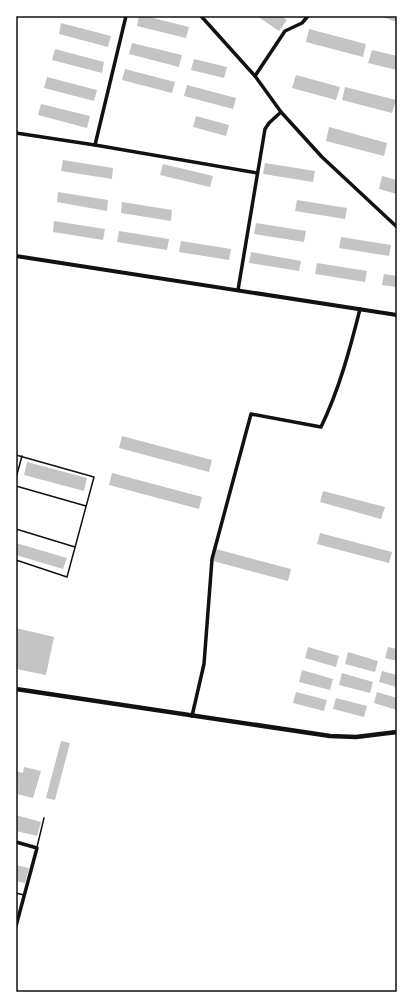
<svg xmlns="http://www.w3.org/2000/svg" width="413" height="1008" viewBox="0 0 413 1008" font-family="Montserrat,sans-serif">
<rect width="100%" height="100%" fill="#fff"/>
<g fill="#c4c4c4">
<path d="M139,16H145L189,27L186,38L137,26Z"/>
<path d="M257,16H281L287,20L279,31Z"/>
<path d="M379,16H397V22Z"/>
<path d="M61,23L111,36L108,47L59,34Z"/>
<path d="M309,29L366,44L363,57L306,42Z"/>
<path d="M132,43L182,55L179,67L129,54Z"/>
<path d="M55,49L104,62L102,73L52,60Z"/>
<path d="M372,50L397,56V70L368,63Z"/>
<path d="M194,59L227,67L224,78L191,70Z"/>
<path d="M125,69L175,82L172,93L122,80Z"/>
<path d="M296,75L340,87L336,100L292,88Z"/>
<path d="M47,77L97,90L94,101L44,88Z"/>
<path d="M187,85L236,98L233,109L184,96Z"/>
<path d="M345,87L396,100L392,113L342,100Z"/>
<path d="M41,104L90,116L87,128L38,115Z"/>
<path d="M196,116L229,125L226,136L193,127Z"/>
<path d="M329,127L387,143L384,156L326,141Z"/>
<path d="M63,160L113,168L112,179L61,171Z"/>
<path d="M265,163L315,171L313,182L263,174Z"/>
<path d="M163,164L213,176L210,187L160,175Z"/>
<path d="M382,176L397,180V194L379,189Z"/>
<path d="M58,192L108,200L107,211L57,202Z"/>
<path d="M297,200L347,208L345,219L295,211Z"/>
<path d="M122,202L172,210L171,221L121,213Z"/>
<path d="M54,221L105,229L103,240L53,232Z"/>
<path d="M256,223L306,231L304,242L254,234Z"/>
<path d="M119,231L169,239L167,250L117,242Z"/>
<path d="M341,237L391,245L389,256L339,248Z"/>
<path d="M181,241L231,249L229,260L179,252Z"/>
<path d="M251,252L301,261L299,271L249,263Z"/>
<path d="M317,263L367,271L365,282L315,274Z"/>
<path d="M384,274L397,276V287L382,285Z"/>
<path d="M122,436L212,460L209,472L119,448Z"/>
<path d="M27,462L87,478L84,491L24,475Z"/>
<path d="M112,473L202,497L199,509L109,485Z"/>
<path d="M323,491L385,507L381,519L320,502Z"/>
<path d="M320,533L392,552L389,563L317,544Z"/>
<path d="M16,543L67,558L63,569L16,555Z"/>
<path d="M216,549L291,569L288,581L213,561Z"/>
<path d="M16,628L54,637L46,675L16,669Z"/>
<path d="M308,647L339,656L336,667L305,658Z"/>
<path d="M388,647L397,649V661L385,658Z"/>
<path d="M348,652L378,661L375,672L345,664Z"/>
<path d="M302,670L333,679L330,690L299,682Z"/>
<path d="M382,671L397,675V687L379,682Z"/>
<path d="M342,673L373,682L370,693L339,685Z"/>
<path d="M296,692L327,700L324,711L293,703Z"/>
<path d="M377,692L397,698V710L374,703Z"/>
<path d="M336,698L367,706L364,717L333,709Z"/>
<path d="M61,741L70,743L55,800L46,798Z"/>
<path d="M24,767L41,771L33,798L17,794L18,790L16,789V771L23,773Z"/>
<path d="M16,815L41,822L37,836L16,831Z"/>
<path d="M16,865L29,868L25,883L16,881Z"/>
</g>
<g fill="none" stroke-linecap="round" stroke-linejoin="round">
<g stroke="#111" stroke-width="1.5">
<path d="M16,455L94,477L67,577L16,560"/>
<path d="M16,478L22,456"/>
<path d="M16,486L86,506"/>
<path d="M16,529L75,547"/>
<path d="M37,847L44,818"/>
<path d="M16,893L24,895"/>
</g>
<g stroke="#111" stroke-width="3.5">
<path d="M201,16L255,76L281,112L322,157L397,227"/>
<path d="M255,76L285,31L302,23L308,16"/>
<path d="M16,133L95,145L126,16"/>
<path d="M95,145L257,173"/>
<path d="M238,290L265,129L269,123L281,112"/>
<path d="M192,716L204,664L212,559L251,414L321,427C339,390 350,349 360,309"/>
<path d="M16,842L37,848L16,926"/>
</g>
<path stroke="#111" stroke-width="4" d="M16,256L397,315"/>
<path stroke="#111" stroke-width="4.5" d="M16,689L330,736L356,737L397,732"/>
</g>
<rect width="413" height="1008" fill="none" stroke="#ffffff" stroke-width="34"/>
<rect x="17" y="17" width="379" height="974" fill="none" stroke="#111" stroke-width="1.5"/>
</svg>
